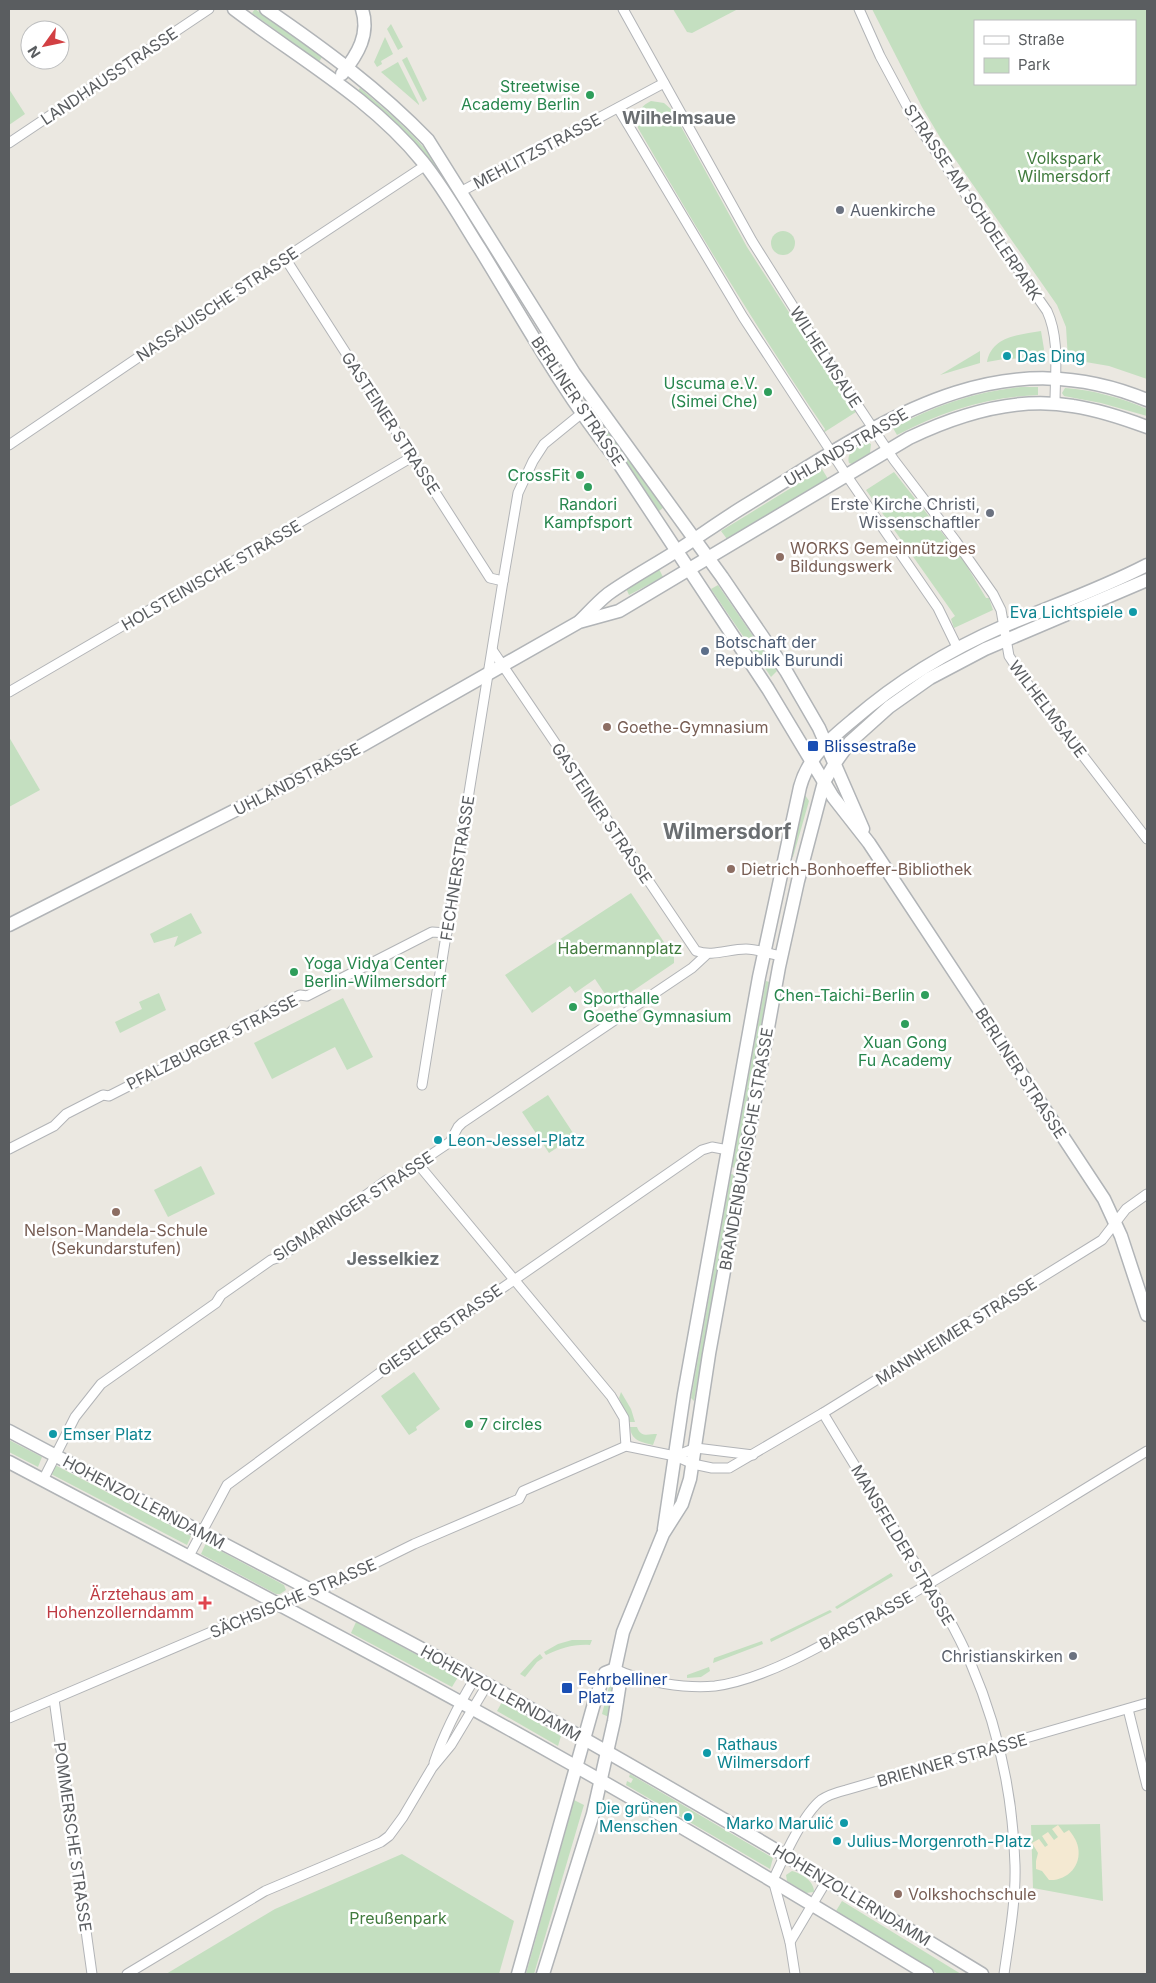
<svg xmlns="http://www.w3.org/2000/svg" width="1156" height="1983" viewBox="0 0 1156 1983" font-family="Inter,sans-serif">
<rect width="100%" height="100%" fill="#ebe8e1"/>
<g fill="#c4dfc0" fill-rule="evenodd">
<path d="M255,9L322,57L319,62L252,13Z"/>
<path d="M673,9H738L692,33L687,32Z"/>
<path d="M872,9H1147V379L1109,366L1068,359L1066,327L1057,305L941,139L922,107ZM975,21H1135V84H975Z"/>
<path d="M391,24L403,47L398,50L387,29Z"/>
<path d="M385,37L393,54L381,61L382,64L377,67L374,62Z"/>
<path d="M407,57L427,99L423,102L402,60Z"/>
<path d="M398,62L419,104V105L381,72Z"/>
<path d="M360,88C393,116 419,138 445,174L440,177L357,92Z"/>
<path d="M9,89L25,114L9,125Z"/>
<path d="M651,101L664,103L672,110L747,247L808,342L856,412L823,433L825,429C758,331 698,231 638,128C635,115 640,106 651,101Z"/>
<circle cx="783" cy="243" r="12"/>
<path d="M1041,331L1044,349L1041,358L1004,359L987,362C992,336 1019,335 1041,331Z"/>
<path d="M980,351V363L940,375Z"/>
<path d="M1021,387H1038V395C987,397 942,411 897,435L893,428C934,406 974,392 1021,387Z"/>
<path d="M1065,388C1093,390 1122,398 1147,409V416L1101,403L1064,396L1062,393Z"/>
<path d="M607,431L664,507L659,511L626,461L603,433Z"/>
<path d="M867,442L871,444L870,453L852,464L849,463C846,451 858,447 867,442Z"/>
<path d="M822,469L828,479L727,539L721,531Z"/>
<path d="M894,472L962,558L986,598H989L993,610L954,628L951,619L955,616L866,490Z"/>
<path d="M659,569L663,577L629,595L626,588Z"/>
<path d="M718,585L777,671L771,677L711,589Z"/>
<path d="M9,737L40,790L9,807Z"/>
<path d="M805,795L809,801L793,857H791Z"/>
<path d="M631,893L674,957V963L618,1001L614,997L609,1000L595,979L575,993L570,986L532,1013L505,975Z"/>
<path d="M191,913L202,933L174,947L178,936L154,943L150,934Z"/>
<path d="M766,981L769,982L735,1168L732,1167Z"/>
<path d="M159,993L166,1010L120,1033L115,1022L142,1009L139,1002Z"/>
<path d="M343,998L373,1057L347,1070L335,1047L272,1079L254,1043Z"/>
<path d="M548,1095L575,1136L549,1153L522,1112Z"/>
<path d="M201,1166L215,1194L168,1217L154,1190Z"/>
<path d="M731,1174L734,1175L694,1401L691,1398Z"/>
<path d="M414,1372L440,1409L416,1427L417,1430L409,1435L381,1396Z"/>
<path d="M621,1392L631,1409L635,1422H629L619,1398Z"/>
<path d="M630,1427H637C641,1438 648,1434 657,1434L653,1445C642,1442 631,1441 630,1427Z"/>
<path d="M9,1440L42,1457L38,1467L9,1452Z"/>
<path d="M55,1465L191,1536L187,1545L51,1474Z"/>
<path d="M206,1543L284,1585L286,1590L280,1594H276L201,1554Z"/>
<path d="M891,1573L893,1576L837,1609L835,1607Z"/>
<path d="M830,1610L832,1612L771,1642L770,1639Z"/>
<path d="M356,1622L458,1677L452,1687L351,1633Z"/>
<path d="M572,1640H592L590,1645C574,1644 561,1648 546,1655L544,1652L558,1644Z"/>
<path d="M762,1641L763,1644L713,1663L714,1658Z"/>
<path d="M540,1654L543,1658L537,1662L525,1677L520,1674L534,1659Z"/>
<path d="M709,1667L710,1671L701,1677L687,1678V1675Z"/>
<path d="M612,1675L615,1676L609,1717L602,1714Z"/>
<path d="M502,1702L561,1736L558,1746L497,1711Z"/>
<path d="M630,1774L773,1858L770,1869L626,1785L627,1781L631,1783L633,1779L629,1777Z"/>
<path d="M574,1800L584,1805L583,1808L534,1974H526Z"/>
<path d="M1100,1824L1103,1901L1033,1888L1031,1825Z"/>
<path d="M402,1854L514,1921L499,1974H166L275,1909Z"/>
<path d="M792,1871C802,1874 814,1881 814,1892L806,1893L787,1881L786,1875Z"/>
<path d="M842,1901L961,1974H938L836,1911Z"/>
</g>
<path fill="#f4e9d2" d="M1058,1825L1064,1833L1069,1830C1073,1835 1077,1841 1078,1847C1082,1866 1067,1881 1049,1880L1042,1871L1036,1869V1861L1038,1853L1032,1843L1039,1839L1045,1847L1048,1845L1042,1836L1048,1832L1054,1840L1058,1837L1052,1829Z"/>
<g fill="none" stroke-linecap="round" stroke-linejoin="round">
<g stroke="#b2b4b7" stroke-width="11">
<g id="street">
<path d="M623,9L752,241L813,338L894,460L955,540L993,594L1001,610L1009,656L1027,683L1147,839"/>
<path d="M859,9L880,56L916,123L1047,311C1060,339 1055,373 1055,403"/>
<path d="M618,108L743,317L847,476L938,608L958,649"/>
<path d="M9,143L209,9"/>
<path d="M462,191L664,83"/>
<path d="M285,258L490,578L503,581"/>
<path d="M9,445L285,258L426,165"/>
<path d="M493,651L696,951C713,957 728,949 746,949C757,949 770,954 781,956"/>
<path d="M9,692L412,457"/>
<path d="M422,1085L503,581L518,493L533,461L544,444L582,413"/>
<path d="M9,1149L54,1126L66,1114L103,1095L109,1096L227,1036L236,1027L300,995L307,996L432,932L447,933"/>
<path d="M418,1164L611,1396L624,1418L626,1446"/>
<path d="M823,1413C852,1462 883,1510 912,1558C933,1592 955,1626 971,1664C998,1727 1013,1796 1015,1865C1016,1902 1009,1938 1004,1974"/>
<path d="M675,1456L696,1448L753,1455"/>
<path d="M43,1480L75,1417L101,1384L216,1303L221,1295L271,1260L280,1257L387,1180L395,1179L450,1142L458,1127L462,1123L692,968L706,955"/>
<path d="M189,1556L227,1485L381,1372L702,1150L712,1147L728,1150"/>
<path d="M615,1669C641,1682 687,1689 715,1686C769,1679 837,1637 884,1610C973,1559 1059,1504 1147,1451"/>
<path d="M54,1699L92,1974"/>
<path d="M1128,1709L1147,1786"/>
<path d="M9,1718L310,1590L329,1586L414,1544L519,1499L523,1491L626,1446L675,1456L693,1464L712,1468H729L823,1413L1102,1240L1126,1209L1147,1194"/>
<path d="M434,1763C444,1733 458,1706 475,1678"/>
<path d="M790,1942L827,1880"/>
<path d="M127,1974L265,1891L381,1842L389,1836L403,1817L432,1768L451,1745L487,1685"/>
<path d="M795,1974L790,1942L773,1880C783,1859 803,1814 821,1800C828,1795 838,1792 846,1790L1147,1703"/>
</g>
</g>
<g stroke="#b1b4b7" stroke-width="15">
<g id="secondary">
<path d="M234,9C297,57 371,98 422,161C444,188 461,219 480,249C523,319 563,392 614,456L768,689L833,797L869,843L1104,1199L1121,1236L1147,1315"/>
<path d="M266,9C323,48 380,90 428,140L574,373L722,577L786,671L819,728L863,829"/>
<path d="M342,74C358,54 370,34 362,9"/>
<path d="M580,621C589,612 598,602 608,594C629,579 653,566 675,552C700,536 723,519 748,504C874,427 993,336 1147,400"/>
<path d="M9,925L354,750L579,622L619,611L909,438C959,414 1017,396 1073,406C1099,410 1123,418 1147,427"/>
<path d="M9,1431C159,1511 310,1588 459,1669C636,1766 810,1869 982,1974"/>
<path d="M9,1462C196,1561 384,1658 568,1762C689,1830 808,1902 927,1974"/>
<path d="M664,1529L684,1394L759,977L800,787C808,757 830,739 853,720C898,681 949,650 1004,626C1052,606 1101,589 1147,565"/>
<path d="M518,1974L595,1700L605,1673L615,1669"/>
<path d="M543,1974L593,1814L614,1721L620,1682L615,1669L623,1632L663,1534L682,1504L690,1479L709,1354L779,967L798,881L824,782L835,763L850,742L889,707L930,678L985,649L1147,580"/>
</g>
</g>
<use href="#street" stroke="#fff" stroke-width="9"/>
<use href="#secondary" stroke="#fff" stroke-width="12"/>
</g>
<g fill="#2e9e5b" stroke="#fff" stroke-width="2">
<circle cx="590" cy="95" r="5"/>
<circle cx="768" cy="392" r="5"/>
<circle cx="580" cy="475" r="5"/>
<circle cx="588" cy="487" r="5"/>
<circle cx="294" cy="972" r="5"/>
<circle cx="925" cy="995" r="5"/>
<circle cx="573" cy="1007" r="5"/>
<circle cx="905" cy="1024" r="5"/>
<circle cx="469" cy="1424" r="5"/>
</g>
<g fill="#6b7280" stroke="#fff" stroke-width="2">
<circle cx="840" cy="210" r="5"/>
<circle cx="990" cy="513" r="5"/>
<circle cx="1073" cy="1656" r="5"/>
</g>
<g fill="#0f9aa8" stroke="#fff" stroke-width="2">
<circle cx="1007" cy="356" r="5"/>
<circle cx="1133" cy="612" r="5"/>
<circle cx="438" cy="1140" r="5"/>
<circle cx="53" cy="1434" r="5"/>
<circle cx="707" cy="1753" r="5"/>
<circle cx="688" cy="1817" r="5"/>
<circle cx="844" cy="1823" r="5"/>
<circle cx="837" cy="1841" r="5"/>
</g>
<g fill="#8d6e63" stroke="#fff" stroke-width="2">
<circle cx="780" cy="557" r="5"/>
<circle cx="607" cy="727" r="5"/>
<circle cx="731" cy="869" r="5"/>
<circle cx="116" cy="1212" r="5"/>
<circle cx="898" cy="1894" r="5"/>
</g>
<circle fill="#5c6f8a" stroke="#fff" stroke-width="2" cx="705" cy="651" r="5"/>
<g fill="#1a4fb4" stroke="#fff" stroke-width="2">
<rect x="807" y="740" width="12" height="12" rx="2.5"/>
<rect x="561" y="1682" width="12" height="12" rx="2.5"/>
</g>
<path fill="#e0444e" stroke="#fff" stroke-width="2" d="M202.5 1595.5h5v5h5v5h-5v5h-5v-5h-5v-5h5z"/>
<g text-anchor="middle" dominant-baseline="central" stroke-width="5" stroke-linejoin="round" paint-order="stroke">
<g font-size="16" fill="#5a5d60" stroke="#fff">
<text transform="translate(109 76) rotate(-34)">LANDHAUSSTRASSE</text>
<text transform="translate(537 151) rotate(-28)">MEHLITZSTRASSE</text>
<text transform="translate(973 202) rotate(56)">STRASSE AM SCHOELERPARK</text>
<text transform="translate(217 304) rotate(-34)">NASSAUISCHE STRASSE</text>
<text transform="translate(826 357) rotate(57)">WILHELMSAUE</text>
<text transform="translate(578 401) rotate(56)">BERLINER STRASSE</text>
<text transform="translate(391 423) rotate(57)">GASTEINER STRASSE</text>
<text transform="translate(846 447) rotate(-30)">UHLANDSTRASSE</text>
<text transform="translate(211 575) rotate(-30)">HOLSTEINISCHE STRASSE</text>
<text transform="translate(1048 709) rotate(53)">WILHELMSAUE</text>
<text transform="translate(297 779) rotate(-27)">UHLANDSTRASSE</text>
<text transform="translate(602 813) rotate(56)">GASTEINER STRASSE</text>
<text transform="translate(457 868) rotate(-81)">FECHNERSTRASSE</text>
<text transform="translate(212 1042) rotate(-27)">PFALZBURGER STRASSE</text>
<text transform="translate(1021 1073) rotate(57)">BERLINER STRASSE</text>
<text transform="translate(746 1149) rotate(-80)">BRANDENBURGISCHE STRASSE</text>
<text transform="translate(353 1206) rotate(-33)">SIGMARINGER STRASSE</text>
<text transform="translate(440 1330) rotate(-35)">GIESELERSTRASSE</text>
<text transform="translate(956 1331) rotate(-32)">MANNHEIMER STRASSE</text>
<text transform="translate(144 1502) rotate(28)">HOHENZOLLERNDAMM</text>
<text transform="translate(903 1545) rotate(59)">MANSFELDER STRASSE</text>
<text transform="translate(293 1598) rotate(-23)">SÄCHSISCHE STRASSE</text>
<text transform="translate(866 1620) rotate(-29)">BARSTRASSE</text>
<text transform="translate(501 1693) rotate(29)">HOHENZOLLERNDAMM</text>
<text transform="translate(952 1760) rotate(-16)">BRIENNER STRASSE</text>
<text transform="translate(73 1837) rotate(82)">POMMERSCHE STRASSE</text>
<text transform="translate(852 1895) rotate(31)">HOHENZOLLERNDAMM</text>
</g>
<g font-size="16" fill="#27864d" stroke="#fff" text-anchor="end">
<text x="580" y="86">Streetwise<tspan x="580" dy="18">Academy Berlin</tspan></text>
<text x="758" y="383">Uscuma e.V.<tspan x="758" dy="18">(Simei Che)</tspan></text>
<text x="570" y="475">CrossFit</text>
<text x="588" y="504" text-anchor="middle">Randori<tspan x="588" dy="18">Kampfsport</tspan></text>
<text x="304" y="963" text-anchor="start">Yoga Vidya Center<tspan x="304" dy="18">Berlin-Wilmersdorf</tspan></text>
<text x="915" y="995">Chen-Taichi-Berlin</text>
<text x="583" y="998" text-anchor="start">Sporthalle<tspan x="583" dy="18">Goethe Gymnasium</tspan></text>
<text x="905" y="1042" text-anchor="middle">Xuan Gong<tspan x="905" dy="18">Fu Academy</tspan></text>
<text x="479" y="1424" text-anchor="start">7 circles</text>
</g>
<g font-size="16" fill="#417b3e" stroke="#fff">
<text x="1064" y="158">Volkspark<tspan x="1064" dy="18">Wilmersdorf</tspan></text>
<text x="620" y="948">Habermannplatz</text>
<text x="398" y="1918">Preußenpark</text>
</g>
<g font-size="16" fill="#5b616d" stroke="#fff" text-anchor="end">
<text x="850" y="210" text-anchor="start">Auenkirche</text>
<text x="980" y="504">Erste Kirche Christi,<tspan x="980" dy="18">Wissenschaftler</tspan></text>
<text x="1063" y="1656">Christianskirken</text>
</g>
<g font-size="16" fill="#0d838f" stroke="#fff" text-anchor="start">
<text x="1017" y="356">Das Ding</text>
<text x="1123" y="612" text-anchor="end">Eva Lichtspiele</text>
<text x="448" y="1140">Leon-Jessel-Platz</text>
<text x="63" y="1434">Emser Platz</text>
<text x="717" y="1744">Rathaus<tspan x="717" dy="18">Wilmersdorf</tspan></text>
<text x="678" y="1808" text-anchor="end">Die grünen<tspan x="678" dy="18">Menschen</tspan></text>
<text x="834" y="1823" text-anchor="end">Marko Marulić</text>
<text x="847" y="1841">Julius-Morgenroth-Platz</text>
</g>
<g font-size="16" fill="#785e54" stroke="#fff" text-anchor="start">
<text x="790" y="548">WORKS Gemeinnütziges<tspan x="790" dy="18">Bildungswerk</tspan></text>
<text x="617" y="727">Goethe-Gymnasium</text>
<text x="741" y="869">Dietrich-Bonhoeffer-Bibliothek</text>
<text x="116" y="1230" text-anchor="middle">Nelson-Mandela-Schule<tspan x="116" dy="18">(Sekundarstufen)</tspan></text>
<text x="908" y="1894">Volkshochschule</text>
</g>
<g font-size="16" fill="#4e5e75" stroke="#fff" text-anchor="start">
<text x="715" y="642">Botschaft der<tspan x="715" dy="18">Republik Burundi</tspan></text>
</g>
<g font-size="16" fill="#164399" stroke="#fff" text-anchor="start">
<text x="824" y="746">Blissestraße</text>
<text x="578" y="1679">Fehrbelliner<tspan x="578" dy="18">Platz</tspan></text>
</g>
<g font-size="16" fill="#be3a42" stroke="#fff" text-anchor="end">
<text x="194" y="1594">Ärztehaus am<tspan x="194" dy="18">Hohenzollerndamm</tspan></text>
</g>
<g font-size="18" font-weight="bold" fill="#6b6f72" stroke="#fff">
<text x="679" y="117">Wilhelmsaue</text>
<text x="393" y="1258">Jesselkiez</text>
</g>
<g font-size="21" font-weight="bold" fill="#6b6f72" stroke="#fff">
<text x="727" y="831">Wilmersdorf</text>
</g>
</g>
<rect width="1156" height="1983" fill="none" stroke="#5a5d60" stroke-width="20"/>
<rect x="974" y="20" width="162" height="65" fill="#ffffff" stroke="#bdbebf"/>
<rect x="984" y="36" width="25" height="8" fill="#ffffff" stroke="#bdbebf"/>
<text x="1018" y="45" font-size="15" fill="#5a5d60">Straße</text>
<rect x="984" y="58" width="25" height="15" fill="#c4dfc0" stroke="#bdbebf"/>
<text x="1018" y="70" font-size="15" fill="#5a5d60">Park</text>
<g transform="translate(45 45) rotate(237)"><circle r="24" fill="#ffffff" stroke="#bdbebf"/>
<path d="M0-4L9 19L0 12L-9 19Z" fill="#d24043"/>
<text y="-8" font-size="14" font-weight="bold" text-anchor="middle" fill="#5a5d60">N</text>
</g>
</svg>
